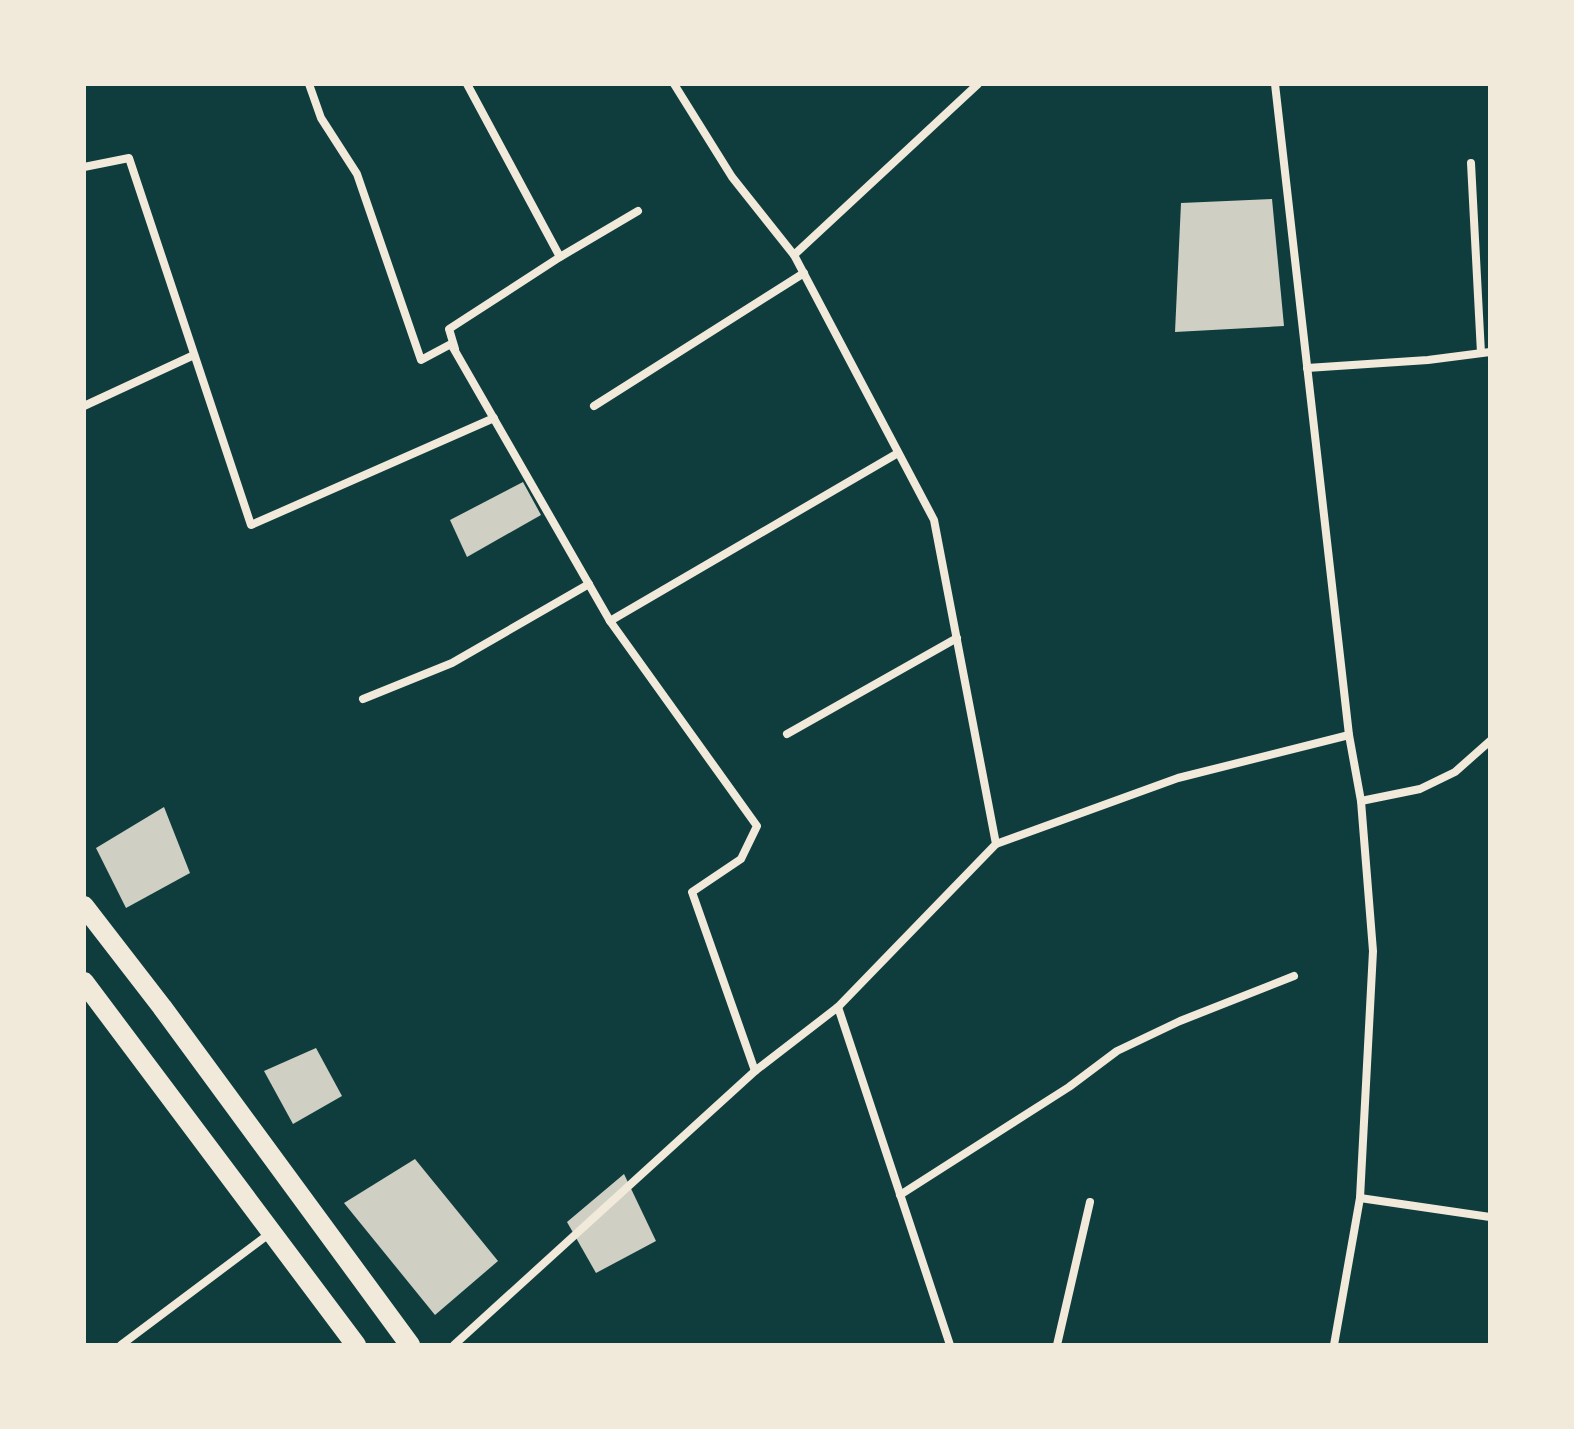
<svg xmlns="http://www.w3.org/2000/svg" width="1574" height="1429" viewBox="0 0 1574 1429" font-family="'Space Grotesk',sans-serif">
<rect width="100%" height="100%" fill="#0f3d3e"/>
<g fill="#cfcfc3">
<path d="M1272,199L1284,326L1175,332L1181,203Z"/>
<path d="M523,482L541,515L467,557L450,520Z"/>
<path d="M164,807L190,873L126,908L96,848Z"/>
<path d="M316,1048L342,1096L293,1124L264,1071Z"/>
<path d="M415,1159L498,1261L435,1315L344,1203Z"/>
<path d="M624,1174L656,1241L596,1273L567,1222Z"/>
</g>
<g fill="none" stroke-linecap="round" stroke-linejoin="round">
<g stroke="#f1e9da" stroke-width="8">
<path d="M309,84L321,118L357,174L421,360L451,344L610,621L757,826L741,859L692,892L755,1071"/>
<path d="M467,84L560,257"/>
<path d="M674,84L732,177L794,255"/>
<path d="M1275,84L1349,735L1361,801L1373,951L1360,1198L1334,1345"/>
<path d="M1471,163L1481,353"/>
<path d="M84,167L129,158L251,525L494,418"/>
<path d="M455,349L449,329L560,257L638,211"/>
<path d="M1307,368L1428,360L1490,352"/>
<path d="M84,406L194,355"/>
<path d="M594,406L804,273"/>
<path d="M610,621L898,453"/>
<path d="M363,699L452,663L589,584"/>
<path d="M787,734L957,638"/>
<path d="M1361,801L1420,789L1455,772L1490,741"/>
<path d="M996,844L1178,778L1349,735"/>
<path d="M838,1007L950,1345"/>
<path d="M900,1195L1069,1087L1117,1051L1180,1021L1294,976"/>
<path d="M1360,1198L1490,1217"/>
<path d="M121,1345L269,1234"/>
<path d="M454,1345L755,1071L838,1007L996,844L934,520L794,255L978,84"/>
<path d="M1057,1345L1090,1202"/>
</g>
<g stroke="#f1e9da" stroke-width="20">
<path d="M84,906L162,1007L410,1345"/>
<path d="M84,982L356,1345"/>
</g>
</g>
<rect width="1574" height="1429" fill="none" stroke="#f1e9da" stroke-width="172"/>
</svg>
